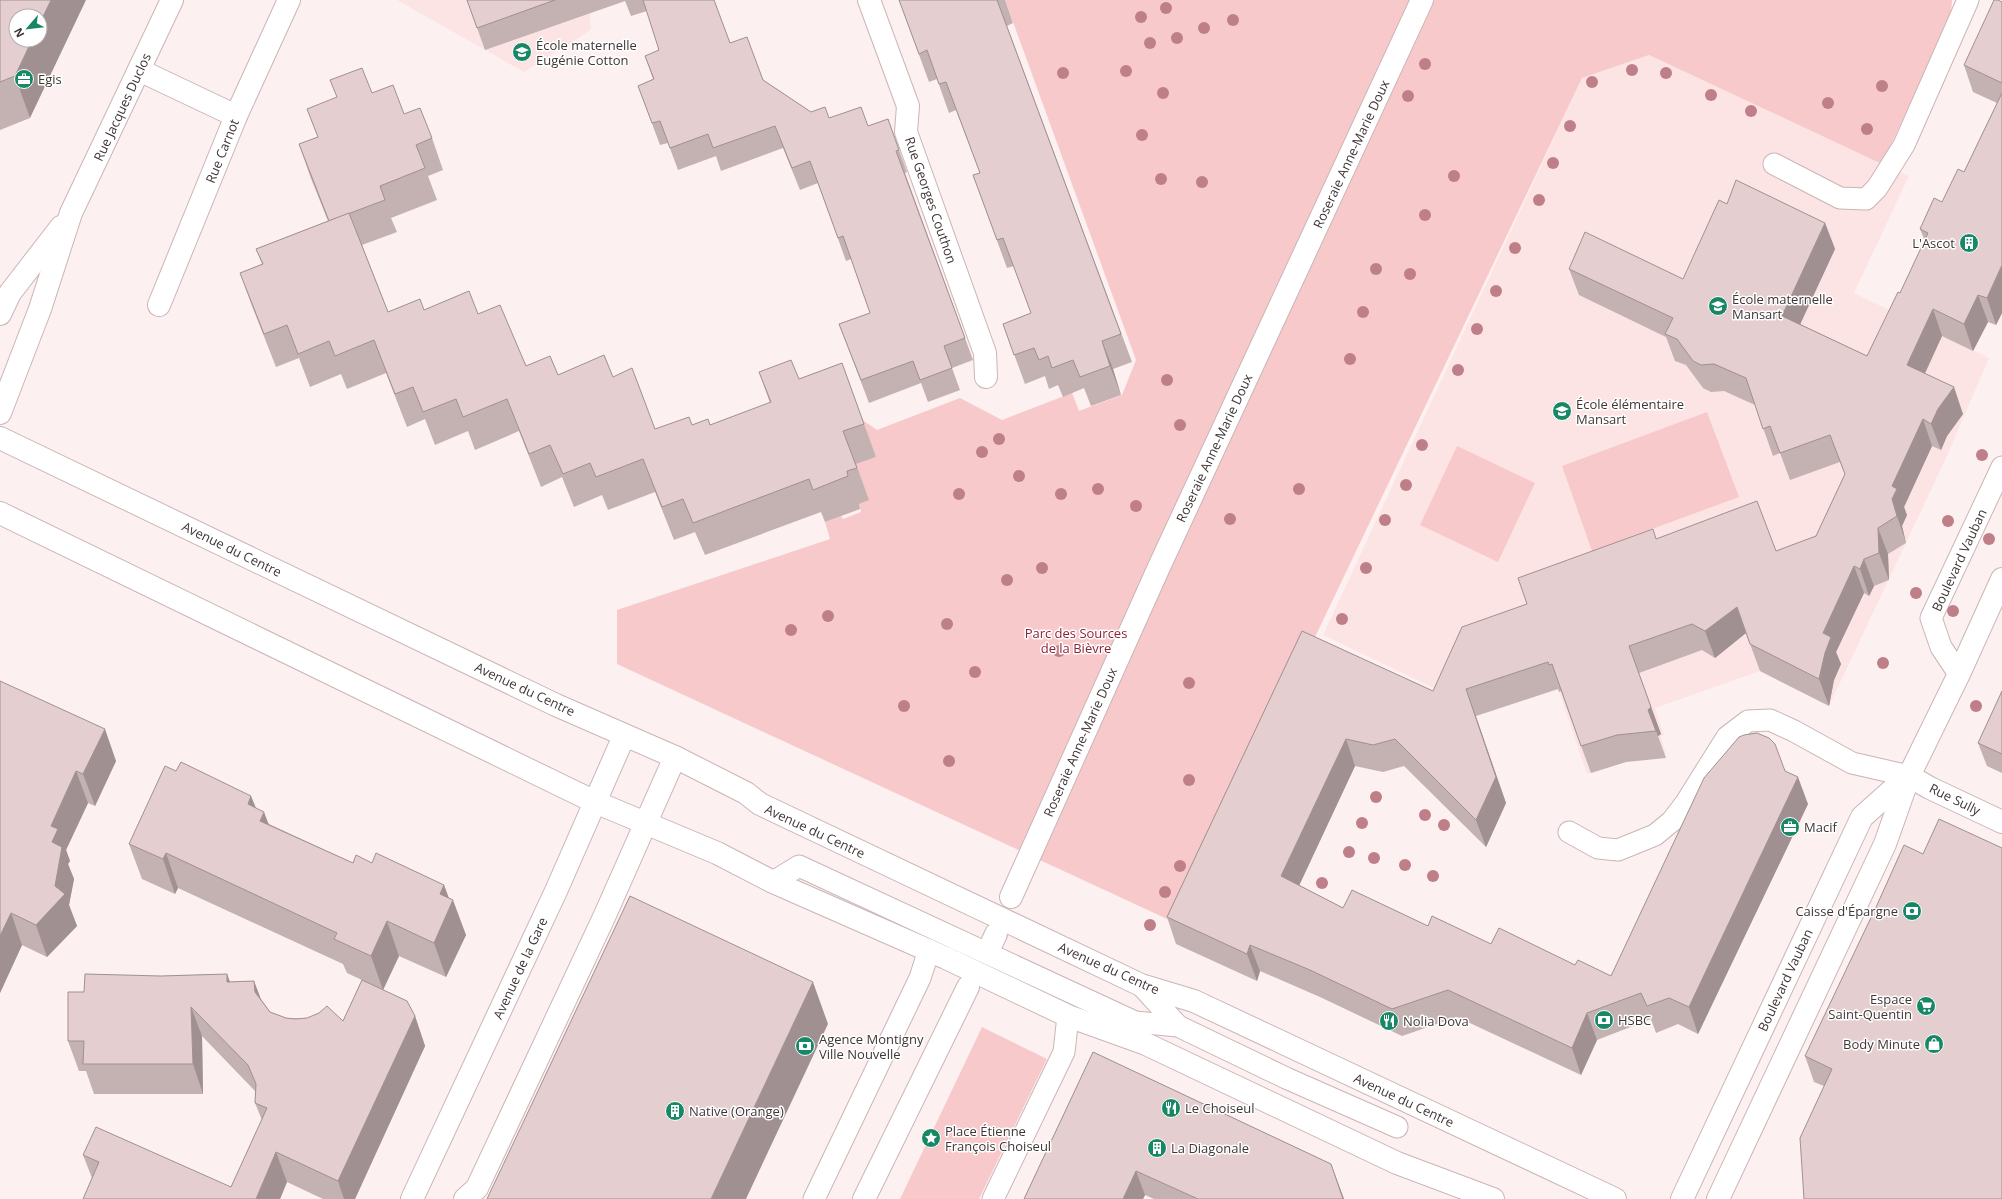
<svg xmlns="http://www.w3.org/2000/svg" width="2002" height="1199" viewBox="0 0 2002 1199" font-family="'Open Sans',sans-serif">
<rect width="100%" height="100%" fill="#fdf0f0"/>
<g fill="#fde4e4">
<path d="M397,0H589L591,30L524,72Z"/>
<path d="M1649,55L1909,176L1854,293L1989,358L1947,456L1829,706L1760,671L1655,708L1664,735L1661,737L1666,754L1649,759L1626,762L1587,774L1558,689L1486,713L1323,635L1582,78Z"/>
</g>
<g fill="#f8c9ca">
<path d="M1005,0H1952L1951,15L1882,164L1649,55L1582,78L1178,924L617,664V610L830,539L825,522L841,516L843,519L861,512L859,504L868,500L855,464L876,457L836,402L877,430L960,398L1002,420L1072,393L1079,411L1122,395L1136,360Z"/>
<path d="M1707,412L1739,497L1592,551L1562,466Z"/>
<path d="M1457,446L1535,483L1498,562L1420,525Z"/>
<path d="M982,1027L1047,1059L979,1199H900Z"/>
</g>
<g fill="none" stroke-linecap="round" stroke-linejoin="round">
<g stroke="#cbb5b6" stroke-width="23">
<g id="lane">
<path d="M1774,164L1840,198L1866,199L1877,188L1904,145L1968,0"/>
<path d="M1959,674L1941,647L1931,618L2002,467"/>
<path d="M1569,832L1598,848L1618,850L1655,835L1672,821L1685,804L1727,737L1748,721L1770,720L1794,731L1852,763L1909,776"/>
<path d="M773,882L799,866L1135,1022L1178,1026L1286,1078L1397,1127"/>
<path d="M1141,985L1178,1026"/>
<path d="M814,1199L920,978L929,950"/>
<path d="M993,1199L1064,1052L1068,1016"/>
</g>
</g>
<g stroke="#cbb5b6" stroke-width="24">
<g id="street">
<path d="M869,0L908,106L906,132L985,353L986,377"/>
<path d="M139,70L236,116"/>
<path d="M159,305L236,116L289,0"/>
<path d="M0,314L10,293L61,227"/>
<path d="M0,413L40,309L71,213L172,0"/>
<path d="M1909,776L1930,788L2002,822"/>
<path d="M1011,897L1159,567L1422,0"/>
<path d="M990,947L996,934"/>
<path d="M412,1199L556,891L624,736"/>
<path d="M465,1199L477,1188L605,915L675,757"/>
<path d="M864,1199L968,987"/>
</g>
</g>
<g stroke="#cbb5b6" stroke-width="24">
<g id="secondary">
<path d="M0,438L556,705L675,757L746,793L760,804L1141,985L1194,1001L1615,1199"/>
<path d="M0,513L595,802L717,853L773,882L946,958L1068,1016L1146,1044L1397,1163L1493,1199"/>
<path d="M1682,1199L1862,817L1908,776"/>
<path d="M1718,1199L1885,844L1909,776L1959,674L2002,579"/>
</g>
</g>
<use href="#lane" stroke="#fff" stroke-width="21"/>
<use href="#street" stroke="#fff" stroke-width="22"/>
<use href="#secondary" stroke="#fff" stroke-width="22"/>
</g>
<g fill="#bf7f89">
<circle cx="1166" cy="8" r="6"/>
<circle cx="1141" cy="17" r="6"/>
<circle cx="1233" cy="20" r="6"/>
<circle cx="1204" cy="28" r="6"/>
<circle cx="1177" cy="38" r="6"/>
<circle cx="1150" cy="43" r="6"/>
<circle cx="1425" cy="64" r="6"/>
<circle cx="1632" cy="70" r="6"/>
<circle cx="1126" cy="71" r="6"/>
<circle cx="1063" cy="73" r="6"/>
<circle cx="1666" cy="73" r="6"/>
<circle cx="1592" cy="82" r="6"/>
<circle cx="1882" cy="86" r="6"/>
<circle cx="1163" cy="93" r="6"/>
<circle cx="1711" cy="95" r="6"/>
<circle cx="1408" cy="96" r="6"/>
<circle cx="1828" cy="103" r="6"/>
<circle cx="1751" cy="111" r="6"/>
<circle cx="1570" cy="126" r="6"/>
<circle cx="1867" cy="129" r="6"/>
<circle cx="1142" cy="135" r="6"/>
<circle cx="1553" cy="163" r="6"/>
<circle cx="1454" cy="176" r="6"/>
<circle cx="1161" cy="179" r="6"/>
<circle cx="1202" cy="182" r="6"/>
<circle cx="1539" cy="200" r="6"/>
<circle cx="1425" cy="215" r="6"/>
<circle cx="1515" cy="248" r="6"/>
<circle cx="1376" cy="269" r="6"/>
<circle cx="1410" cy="274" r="6"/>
<circle cx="1496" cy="291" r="6"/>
<circle cx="1363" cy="312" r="6"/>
<circle cx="1477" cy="329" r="6"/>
<circle cx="1350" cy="359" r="6"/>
<circle cx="1458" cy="370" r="6"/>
<circle cx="1167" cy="380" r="6"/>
<circle cx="1180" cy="425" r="6"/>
<circle cx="999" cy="439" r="6"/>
<circle cx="1422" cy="445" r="6"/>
<circle cx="982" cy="452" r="6"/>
<circle cx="1982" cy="455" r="6"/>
<circle cx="1019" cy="476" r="6"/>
<circle cx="1406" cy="485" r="6"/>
<circle cx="1098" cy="489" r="6"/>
<circle cx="1299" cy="489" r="6"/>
<circle cx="959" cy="494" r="6"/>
<circle cx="1061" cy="494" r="6"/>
<circle cx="1136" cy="506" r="6"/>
<circle cx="1230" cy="519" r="6"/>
<circle cx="1385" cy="520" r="6"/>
<circle cx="1948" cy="521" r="6"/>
<circle cx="1989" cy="539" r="6"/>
<circle cx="1042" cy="568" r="6"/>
<circle cx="1366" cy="568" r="6"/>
<circle cx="1007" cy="580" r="6"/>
<circle cx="1916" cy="593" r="6"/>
<circle cx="1953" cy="611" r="6"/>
<circle cx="828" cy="616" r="6"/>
<circle cx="1342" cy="619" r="6"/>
<circle cx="947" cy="624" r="6"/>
<circle cx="791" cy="630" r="6"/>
<circle cx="1059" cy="651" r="6"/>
<circle cx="1883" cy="663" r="6"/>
<circle cx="975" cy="672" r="6"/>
<circle cx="1189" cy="683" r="6"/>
<circle cx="904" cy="706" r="6"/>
<circle cx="1976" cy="706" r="6"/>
<circle cx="949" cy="761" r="6"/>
<circle cx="1189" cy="780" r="6"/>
<circle cx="1376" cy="797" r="6"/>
<circle cx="1425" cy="815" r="6"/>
<circle cx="1362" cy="823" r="6"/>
<circle cx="1444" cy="825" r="6"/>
<circle cx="1349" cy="852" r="6"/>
<circle cx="1374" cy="858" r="6"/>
<circle cx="1405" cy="865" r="6"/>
<circle cx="1180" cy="866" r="6"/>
<circle cx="1433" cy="876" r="6"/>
<circle cx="1322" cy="883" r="6"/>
<circle cx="1165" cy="892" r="6"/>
<circle cx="1150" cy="925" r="6"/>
</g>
<g fill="#c4b1b2">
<path d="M0,0L30,118L0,130Z"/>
<path d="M467,0H714L730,43L763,80L811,112L829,118L869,126L888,119L907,172L905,173L973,360L952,368L960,390L928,402L921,383L869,403L839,324L870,313L851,259L846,261L818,183L800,190L783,148L721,171L716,156L678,170L668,143L660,145L638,86L653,79L645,56L659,50L647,11L631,16L625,1L485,50Z"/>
<path d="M899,0H1005L1013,23L1007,26L1132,362L1113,369L1121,395L1091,406L1084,388L1063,397L1058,385L1049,389L1045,376L1025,384L1003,324L1031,313L1014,266L1007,268L973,175L980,173L956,110L949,113L937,79L929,82Z"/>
<path d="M2002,2V313L1996,325L1988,322L1973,351L1942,336L1925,374L1963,414L1947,436L1941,450L1932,446L1904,507L1907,515L1902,526L1906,543L1888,554L1889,580L1874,586L1869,596L1864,593L1836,652L1841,664L1834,680L1829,706L1760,671L1746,633L1715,658L1702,650L1639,673L1661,734L1658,736L1666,758L1626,762L1591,773L1561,691L1559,692L1558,689L1476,716L1506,803L1486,847L1404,766L1383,772L1355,766L1299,885L1343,908L1428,926L1491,944L1575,965L1611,976L1785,771L1808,804L1698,1034L1678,1024L1656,1033L1651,1019L1597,1040L1581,1075L1457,1017L1402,1036L1320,997L1260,971L1257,981L1176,944L1167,917L1302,631L1433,691L1527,604L1656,539L1776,551L1816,536L1845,474L1840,462L1790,480L1780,453L1773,456L1755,405L1724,391L1711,392L1703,388L1686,365L1675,361L1666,337L1579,295L1569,269L1683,279L1727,204L1825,223L1835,249L1800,324L1867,356L1900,293L1925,241L1920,229L1942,202L1964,172L1997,103L1973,92L1964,65Z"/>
<path d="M372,93L404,114L432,138L443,170L428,176L437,200L391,218L397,232L362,245L388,312L424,310L478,314L526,366L558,375L613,377L655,429L692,425H710L770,403L759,372L799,379L842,363L876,457L856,464L869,500L859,504L860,509L825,522L821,512L705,555L695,532L674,540L655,492L608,510L602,495L574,507L562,477L541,487L519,431L475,450L468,431L435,445L425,419L407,427L386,373L347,389L341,374L310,387L299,358L276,367L252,306L240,273L262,264L256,249L328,221L310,176L299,144L318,137L307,109Z"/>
<path d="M0,681L116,761L95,806L88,803L66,850L70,861L68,864L74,879L69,905L77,926L47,957L22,945L0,993Z"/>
<path d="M2002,691V773L1987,766L1978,743Z"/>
<path d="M256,808L269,824L353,863H372L444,885L449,899L466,935L446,977L399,956L383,990L415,1016L425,1046L355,1199H323L287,1182L280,1199H83L92,1178L83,1155L231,1187L262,1120L255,1103L256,1092L202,1036L203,1094H94L86,1071H79L68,1041L84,992L161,976L227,974L230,982L254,981L261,999L270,1012L286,1018L343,1021L362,980L347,973L343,964L178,888L175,894L142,879L129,844Z"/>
<path d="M2002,848L1824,1086L1814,1082L1805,1056L1923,854Z"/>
<path d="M1093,1052L1331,1164L1344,1199H1154L1145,1195L1143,1199H1024Z"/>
</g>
<g fill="#a09091">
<path d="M51,0H86L30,118L15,76L32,40H40V23Z"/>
<path d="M1825,223L1835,249L1792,342L1782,316Z"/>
<path d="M2002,266V313L1996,325L1987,298Z"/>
<path d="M1978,295L1988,322L1973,351L1964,324Z"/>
<path d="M1933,309L1942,336L1916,392L1907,365Z"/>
<path d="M1102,341L1113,369L1121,395L1110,366Z"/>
<path d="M1954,387L1963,414L1947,436L1941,450L1931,424L1938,409Z"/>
<path d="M1923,419L1932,446L1904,507L1907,515L1902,526L1906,543L1897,516L1892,499V486Z"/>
<path d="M1878,528L1888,554L1889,580L1879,553Z"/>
<path d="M1864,559L1874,586L1869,596L1860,569Z"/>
<path d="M1854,566L1864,593L1836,652L1841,664L1834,680L1829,706L1819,679L1823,633Z"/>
<path d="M1737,607L1746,633L1715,658L1705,631Z"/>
<path d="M1466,689L1506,803L1486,847L1476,820Z"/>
<path d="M1651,707L1661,734L1658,736L1648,710Z"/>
<path d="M105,729L116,761L95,806L83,774Z"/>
<path d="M1346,739L1355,766L1291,903L1281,876Z"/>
<path d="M76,771L88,803L66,850L70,861L68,864L74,879L69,905L77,926L47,957L36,925L55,886L51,826Z"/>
<path d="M1798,777L1808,804L1698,1034L1689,1007Z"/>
<path d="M251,796L261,820L264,812L277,846L248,804Z"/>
<path d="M166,853L178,888L175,894L163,859Z"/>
<path d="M444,885L451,904L453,900L466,935L446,977L434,943L440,894Z"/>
<path d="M11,913L22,945L0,993V936Z"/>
<path d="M387,921L399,956L383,990L371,956Z"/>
<path d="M1250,945L1260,971L1257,981L1247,954Z"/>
<path d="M227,974L238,1004L227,982Z"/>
<path d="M254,981L265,1011L255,992Z"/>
<path d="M813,982L828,1024L746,1199H711Z"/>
<path d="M191,1007L202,1036L203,1094L193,1064Z"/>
<path d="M1587,1013L1597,1040L1581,1075L1572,1048Z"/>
<path d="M415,1016L425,1046L355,1199H344L338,1181Z"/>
<path d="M276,1152L287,1182L280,1199H256Z"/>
<path d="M1331,1164L1344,1199H1343Z"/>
<path d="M1136,1171L1145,1195L1143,1199H1123Z"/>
</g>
<g fill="#e4cecf" stroke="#a09091">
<path d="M0,0H51L40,23V16H16V40H32L15,76L0,82Z"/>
<path d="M467,0H555L477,28Z"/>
<path d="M643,0H714L730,43L747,37L763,80L811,112L825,107L829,118L861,107L868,126L888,119L899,150L896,151L965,338L944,346L952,368L920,380L913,361L861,380L839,324L870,313L843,236L838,238L810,161L792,168L775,126L713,148L708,134L670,148L660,121L652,123L638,86L654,79L645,56L659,50Z"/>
<path d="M899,0H997L1121,334L1102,341L1110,366L1080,377L1073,360L1052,368L1048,356L1039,360L1034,348L1014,355L1003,324L1031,313L1003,238L997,240L973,175L980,173L946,82L939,84L927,50L919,54Z"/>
<path d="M1994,0H1998L2002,2V83L1964,65Z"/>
<path d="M362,68L372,93L393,85L404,114L420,108L432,138L416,145L425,168L380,186L385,200L329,221L299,144L318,137L307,109L337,97L330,80Z"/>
<path d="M2002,93V265L1987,298L1978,295L1964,324L1933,309L1907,365L1954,387L1938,409L1931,424L1923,419L1892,486L1897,489L1892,499L1897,516L1878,528L1879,553L1864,559L1860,569L1854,566L1823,633L1831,637L1825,653L1819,679L1750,644L1737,607L1705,631L1692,624L1629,646L1651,707L1648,710L1656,731L1617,735L1581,746L1552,664L1549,665L1548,662L1466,689L1496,777L1476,820L1395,739L1373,745L1346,739L1281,876L1343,908L1352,890L1428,926L1432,916L1491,944L1499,928L1575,965L1578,960L1611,976L1704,778L1739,737L1744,735L1757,733L1769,738L1775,744L1785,771L1798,777L1689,1007L1669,998L1647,1006L1641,993L1587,1013L1572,1048L1448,990L1392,1009L1310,970L1250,945L1247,954L1167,917L1302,631L1433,691L1462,627L1527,604L1518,578L1653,529L1656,539L1757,501L1776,551L1816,536L1845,474L1830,435L1780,453L1770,426L1763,429L1746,378L1714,364L1701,365L1693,361L1677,339L1665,334L1673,318L1569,269L1585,232L1683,279L1719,200L1727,204L1736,180L1825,223L1782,316L1867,356L1898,292L1900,293L1928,233L1920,229L1934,198L1942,202L1958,169L1964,172Z"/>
<path d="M349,213L388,312L420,299L424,310L469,291L478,314L500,305L526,366L550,356L558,375L604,355L613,377L632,368L655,429L689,417L692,425L708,419L710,425L771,402L759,372L791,360L799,379L842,363L864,424L843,431L857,468L847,471L848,476L813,490L809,479L693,523L683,499L662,507L643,459L596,477L590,463L563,474L550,445L529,454L507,399L463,417L456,399L423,412L413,387L395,394L374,340L335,356L329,341L298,354L287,325L264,334L240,273L263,264L256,249Z"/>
<path d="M0,681L105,729L83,774L76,771L51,826L58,829L52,842L62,847L55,886L65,894L36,925L11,913L0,936Z"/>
<path d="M2002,691V754L1978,743Z"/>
<path d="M181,762L251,796L248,804L264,812L260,821L353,863L356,855L372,863L376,853L444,885L440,894L453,900L434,943L387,921L371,956L334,939L337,933L166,853L163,859L129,844L165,766L176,771Z"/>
<path d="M1939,819L2002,848V1199H1804L1800,1138L1832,1069L1805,1056L1877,905L1904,845L1923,854Z"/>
<path d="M630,896L813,982L711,1199H487Z"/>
<path d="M85,974L161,976L227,974V982L254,981L255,992L270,1012L286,1018L295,1019L307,1018L319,1013L327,1006L343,1021L362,980L407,1001L415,1016L338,1181L276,1152L256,1199H83L99,1162L83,1155L96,1127L231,1187L267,1108L255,1103L256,1084L248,1065L191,1007L193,1064H83L84,1041H68V992H84Z"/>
<path d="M1093,1052L1331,1164L1343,1199H1198L1136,1171L1123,1199H1024Z"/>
</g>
<defs>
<g id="school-disc" transform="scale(1)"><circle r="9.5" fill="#188765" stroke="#fff"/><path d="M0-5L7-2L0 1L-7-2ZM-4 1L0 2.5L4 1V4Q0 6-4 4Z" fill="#fff"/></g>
<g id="office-disc" transform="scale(1)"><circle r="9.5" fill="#188765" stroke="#fff"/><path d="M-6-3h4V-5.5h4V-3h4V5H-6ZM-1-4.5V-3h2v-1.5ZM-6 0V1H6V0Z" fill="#fff"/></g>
<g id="building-disc" transform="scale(1)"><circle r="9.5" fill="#188765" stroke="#fff"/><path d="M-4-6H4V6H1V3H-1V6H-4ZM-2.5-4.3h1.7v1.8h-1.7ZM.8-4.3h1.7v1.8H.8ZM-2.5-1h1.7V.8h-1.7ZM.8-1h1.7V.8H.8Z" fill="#fff"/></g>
<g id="bank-disc" transform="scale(1)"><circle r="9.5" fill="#188765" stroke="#fff"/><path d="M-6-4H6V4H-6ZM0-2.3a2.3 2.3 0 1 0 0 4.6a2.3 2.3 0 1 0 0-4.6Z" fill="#fff"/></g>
<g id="supermarket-disc" transform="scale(1)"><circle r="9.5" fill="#188765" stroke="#fff"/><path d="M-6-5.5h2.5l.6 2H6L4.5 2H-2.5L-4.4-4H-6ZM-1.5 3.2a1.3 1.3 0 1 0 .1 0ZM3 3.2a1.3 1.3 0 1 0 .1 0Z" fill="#fff"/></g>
<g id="restaurant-disc" transform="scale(1)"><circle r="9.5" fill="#188765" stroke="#fff"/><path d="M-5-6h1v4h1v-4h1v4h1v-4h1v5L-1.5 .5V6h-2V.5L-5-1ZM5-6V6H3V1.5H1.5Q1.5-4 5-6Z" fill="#fff"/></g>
<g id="shop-disc" transform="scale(1)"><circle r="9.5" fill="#188765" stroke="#fff"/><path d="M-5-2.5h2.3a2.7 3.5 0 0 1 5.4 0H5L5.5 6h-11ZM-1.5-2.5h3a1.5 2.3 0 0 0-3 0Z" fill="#fff"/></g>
<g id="sight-disc" transform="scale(1)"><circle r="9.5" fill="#188765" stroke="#fff"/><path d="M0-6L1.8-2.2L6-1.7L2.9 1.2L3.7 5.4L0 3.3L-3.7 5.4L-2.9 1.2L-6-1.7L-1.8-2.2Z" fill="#fff"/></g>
</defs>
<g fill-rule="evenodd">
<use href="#school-disc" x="522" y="52"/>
<use href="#office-disc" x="24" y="79"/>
<use href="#building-disc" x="1969" y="243"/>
<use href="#school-disc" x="1718" y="306"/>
<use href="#school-disc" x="1562" y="411"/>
<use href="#office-disc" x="1790" y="827"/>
<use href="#bank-disc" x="1912" y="911"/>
<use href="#supermarket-disc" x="1926" y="1006"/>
<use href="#bank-disc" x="1604" y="1020"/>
<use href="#restaurant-disc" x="1389" y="1021"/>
<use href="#shop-disc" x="1934" y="1044"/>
<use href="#bank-disc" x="805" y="1046"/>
<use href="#restaurant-disc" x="1171" y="1108"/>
<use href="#building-disc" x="675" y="1111"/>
<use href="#sight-disc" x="931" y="1138"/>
<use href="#building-disc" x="1157" y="1148"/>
</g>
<g text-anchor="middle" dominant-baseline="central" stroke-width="3" stroke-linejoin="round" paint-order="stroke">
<g font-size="13" fill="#3f3636" stroke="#fff" text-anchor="start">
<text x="536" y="45">École maternelle<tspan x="536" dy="15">Eugénie Cotton</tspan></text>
<text x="38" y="79">Egis</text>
<text x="1955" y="243" text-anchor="end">L'Ascot</text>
<text x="1732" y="299">École maternelle<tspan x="1732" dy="15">Mansart</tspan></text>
<text x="1576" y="404">École élémentaire<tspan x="1576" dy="15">Mansart</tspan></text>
<text x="1804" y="827">Macif</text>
<text x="1898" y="911" text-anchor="end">Caisse d'Épargne</text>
<text x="1912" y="999" text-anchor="end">Espace<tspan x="1912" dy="15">Saint-Quentin</tspan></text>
<text x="1618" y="1020">HSBC</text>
<text x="1403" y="1021">Nolia Dova</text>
<text x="819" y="1039">Agence Montigny<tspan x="819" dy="15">Ville Nouvelle</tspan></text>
<text x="1920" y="1044" text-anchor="end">Body Minute</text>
<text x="1185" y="1108">Le Choiseul</text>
<text x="689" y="1111">Native (Orange)</text>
<text x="945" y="1131">Place Étienne<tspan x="945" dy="15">François Choiseul</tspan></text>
<text x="1171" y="1148">La Diagonale</text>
</g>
<g font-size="13" fill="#3f3636" stroke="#fff">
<text transform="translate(122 107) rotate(-65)">Rue Jacques Duclos</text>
<text transform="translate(222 151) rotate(-68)">Rue Carnot</text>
<text transform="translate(1351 154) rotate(-65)">Roseraie Anne-Marie Doux</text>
<text transform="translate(931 200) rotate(71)">Rue Georges Couthon</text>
<text transform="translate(1214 448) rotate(-65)">Roseraie Anne-Marie Doux</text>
<text transform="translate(232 549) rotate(26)">Avenue du Centre</text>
<text transform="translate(1959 560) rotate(-65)">Boulevard Vauban</text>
<text transform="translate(525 689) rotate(25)">Avenue du Centre</text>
<text transform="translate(1080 742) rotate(-66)">Roseraie Anne-Marie Doux</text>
<text transform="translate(1955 799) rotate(26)">Rue Sully</text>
<text transform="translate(815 831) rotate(25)">Avenue du Centre</text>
<text transform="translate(520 968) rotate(-65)">Avenue de la Gare</text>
<text transform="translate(1109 968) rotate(24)">Avenue du Centre</text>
<text transform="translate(1785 980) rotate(-65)">Boulevard Vauban</text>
<text transform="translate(1404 1100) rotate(25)">Avenue du Centre</text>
</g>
<g font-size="13" fill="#8d2234" stroke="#fff">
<text x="1076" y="633">Parc des Sources<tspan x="1076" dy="15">de la Bièvre</tspan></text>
</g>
</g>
<g transform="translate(28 28) rotate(242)"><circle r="19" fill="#ffffff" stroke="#b2afaf"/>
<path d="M0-3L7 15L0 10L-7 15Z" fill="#188765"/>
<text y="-6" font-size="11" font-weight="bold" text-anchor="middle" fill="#3f3636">N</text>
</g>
</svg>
